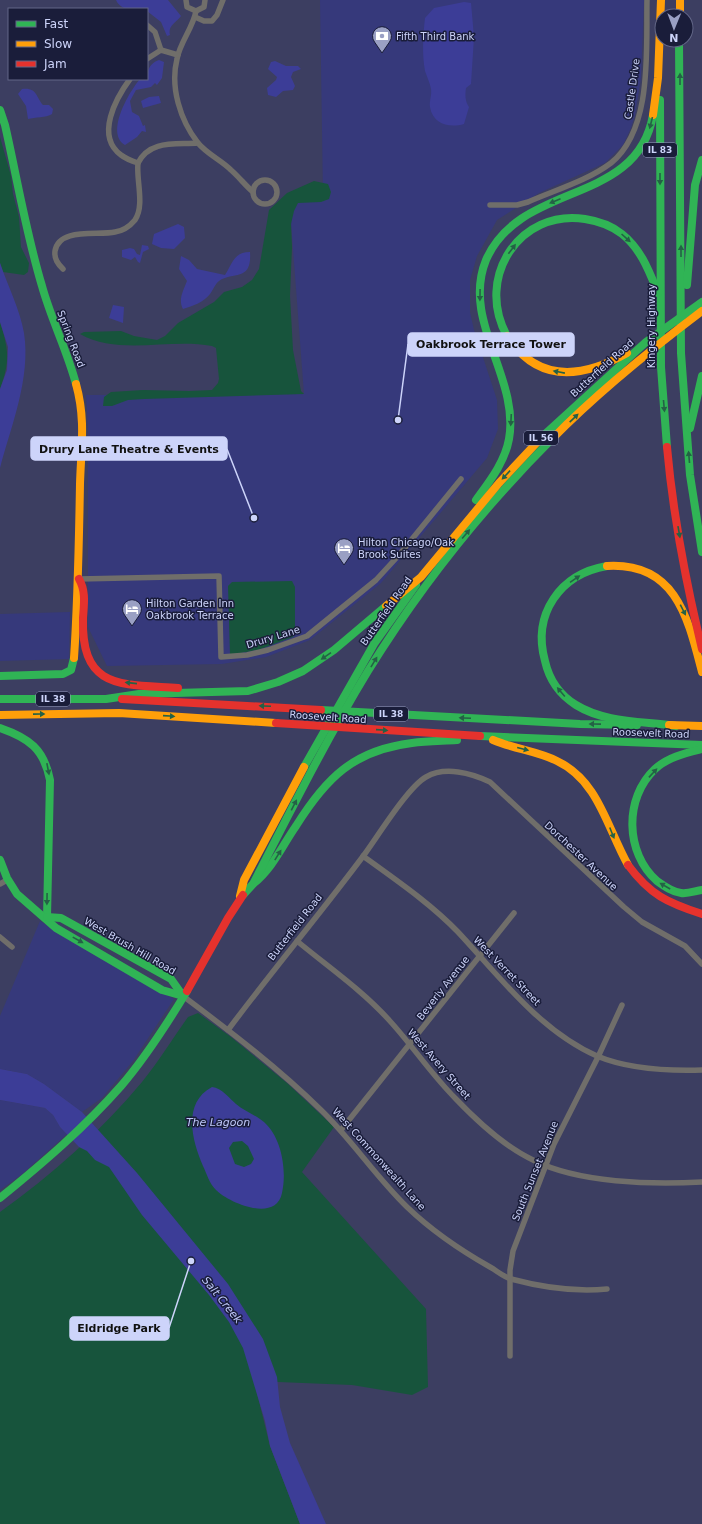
<svg xmlns="http://www.w3.org/2000/svg" width="702" height="1524" viewBox="0 0 702 1524" font-family="'DejaVu Sans',sans-serif">
<rect width="100%" height="100%" fill="#3c3e61"/>
<g fill="#36397b">
<path d="M320,0H644L641,78L635,115L631,128L623,145L605,163L539,193L497,220L477,256L470,280V312L474,330L497,400L498,429L487,458L381,583L310,640L266,657L222,664L107,666L88,627V428L86,395L304,394L289,196L323,195Z"/>
<path d="M70,612L69,659L0,661V614Z"/>
<path d="M40,921L174,999L133,1061L102,1098L82,1112L44,1084L27,1074L0,1069V1016Z"/>
<path d="M0,1100L45,1108L53,1115L60,1127L67,1134L21,1175L0,1190Z"/>
</g>
<g fill="#17543c">
<path d="M0,137L11,176L13,194L19,217L21,247L29,263L28,272L24,275L3,272L0,263Z"/>
<path d="M314,181L328,184L331,192L329,199L321,202L298,203L294,211L291,224L292,247L290,296L293,350L301,391L304,394L144,399L128,400L112,406H103L104,397L111,392L143,390L189,391L212,390L218,383L219,379L216,348L212,346C169,338 119,356 80,334L84,332L121,331L134,336L157,340L165,336L178,323L214,302L224,292L242,287L252,280L259,269L269,210L287,193Z"/>
<path d="M0,322C9,351 10,361 0,389Z"/>
<path d="M292,581L295,587V630L293,637L258,650L230,655L228,586L232,582Z"/>
<path d="M198,1013L231,1037L287,1083L334,1127L302,1172L426,1309L428,1387L412,1395L352,1385L254,1381L270,1446L300,1524H0V1212C52,1175 101,1131 142,1082C159,1061 173,1038 188,1017Z"/>
</g>
<g fill="#3c3d97" fill-rule="evenodd">
<path d="M116,0H168L181,16C176,23 168,25 170,35L167,36L161,22L147,11V9C136,9 121,12 116,0Z"/>
<path d="M464,2L471,3L474,37L471,84L466,88C465,95 465,101 469,107L464,124C450,128 433,125 430,107C429,101 432,95 431,89C430,83 427,77 425,71C422,54 423,35 425,18L434,8Z"/>
<path d="M159,60L164,62L162,78L157,85L155,83L151,87L136,90L130,101L132,112L139,116L143,126L145,125L146,132L142,131L137,137L125,145C105,133 129,92 140,79H147C147,70 150,63 159,60Z"/>
<path d="M275,61L286,66H298L301,69L293,72L291,77L295,86L293,90L283,91L276,97L268,95L267,88L276,80L277,77L268,69L271,62Z"/>
<path d="M22,89C37,87 36,97 43,105H49L53,109L52,114C46,118 35,117 28,119L26,106L18,94Z"/>
<path d="M159,96L161,103L143,108L141,101L149,97Z"/>
<path d="M178,224L184,227L185,238L174,249L161,248L152,244L154,234Z"/>
<path d="M142,245L148,246L149,249L143,252L140,263L138,262L135,257L131,260L122,257V250L130,248L134,249L137,254L140,255Z"/>
<path d="M250,252C252,282 234,271 219,281C215,284 213,290 210,294C204,302 193,306 183,309C178,300 183,291 187,281L179,269L181,256L189,260L197,269L225,275C232,265 233,252 250,252Z"/>
<path d="M0,263C8,286 20,310 24,333C31,378 11,426 0,468V389L7,370L8,347L0,322Z"/>
<path d="M113,305L124,307L123,323L109,318Z"/>
<path d="M0,1069L27,1074L44,1084L82,1112L137,1173L228,1284L263,1339L277,1377L280,1407L290,1443L326,1524H300L270,1446L265,1421L243,1348L229,1322L209,1295L142,1215L109,1167L95,1160L87,1151L79,1147L60,1127L53,1115L45,1108L0,1100Z"/>
<path d="M212,1087C222,1088 229,1098 236,1104C244,1111 256,1115 264,1122C282,1138 287,1171 282,1193C276,1223 229,1203 216,1190C209,1183 207,1174 203,1166C192,1141 182,1103 212,1087ZM242,1141L248,1146L254,1159L251,1164L244,1167L235,1164L229,1148L233,1142Z"/>
</g>
<g fill="none" stroke-linecap="round" stroke-linejoin="round">
<g stroke="#706e6a" stroke-width="5.5">
<path d="M186,0L187,7L196,11L204,7L205,0"/>
<path d="M196,11C193,28 180,42 177,59C170,87 180,120 198,143C207,154 221,160 231,170C239,177 245,185 253,192"/>
<path d="M195,17L204,21H212L217,15L223,0"/>
<path d="M147,25L155,32L161,50"/>
<path d="M147,59L161,50L178,55"/>
<path d="M130,79C116,98 95,136 121,155C126,159 132,161 138,163C150,139 177,145 198,143"/>
<circle cx="265" cy="192" r="12"/>
<path d="M490,205H517L528,202C555,190 587,181 611,163C653,129 646,49 647,0"/>
<path d="M63,269C58,264 54,259 55,251C59,227 98,236 115,232C122,231 130,226 135,220C145,205 136,180 138,163"/>
<path d="M79,579L219,576L221,657L247,655L268,650L307,636L376,580L399,555L461,479"/>
<path d="M363,856C396,880 430,903 458,932C499,976 540,1031 597,1056C628,1069 670,1071 702,1070"/>
<path d="M0,884L7,880"/>
<path d="M0,937L12,947"/>
<path d="M297,941C327,966 362,990 389,1020C412,1045 431,1074 455,1098C476,1120 505,1147 533,1160C578,1183 652,1185 702,1182"/>
<path d="M183,996C231,1032 278,1068 321,1110C352,1140 376,1177 407,1207C432,1231 460,1250 490,1267C497,1271 504,1277 511,1279C541,1287 577,1292 607,1289"/>
<path d="M228,1030C272,971 320,914 364,855C378,836 408,787 426,777C445,766 471,773 490,782L624,907L642,922L685,946L702,964"/>
<path d="M341,1130L514,913"/>
<path d="M510,1356V1270L513,1251L554,1144L598,1057L622,1005"/>
</g>
<g stroke="#30b455" stroke-width="8">
<path d="M679,40L681,353L690,475L702,552"/>
<path d="M660,100L661,367L667,447"/>
<path d="M0,110L5,125C17,178 26,233 42,286C51,319 67,350 76,384"/>
<path d="M687,285L695,185L702,160"/>
<path d="M507,336C475,278 519,209 585,219C598,221 612,226 622,234C641,249 649,271 658,293"/>
<path d="M690,428L702,376"/>
<path d="M543,436L646,342L702,302"/>
<path d="M476,500C489,482 505,462 509,439C520,378 461,321 486,260C521,180 637,207 653,115"/>
<path d="M607,566C560,574 532,614 545,661C549,679 560,695 576,705C605,723 643,721 676,726"/>
<path d="M0,676L63,674L71,670L74,658"/>
<path d="M0,699H106L139,694L248,691L278,682L303,671L334,650L386,606"/>
<path d="M321,710L580,724L637,725"/>
<path d="M0,728C29,738 44,749 50,780L47,917"/>
<path d="M480,736L702,745"/>
<path d="M702,749C686,753 668,757 655,769C624,798 625,853 657,881C664,886 672,892 681,893C688,894 695,891 702,890"/>
<path d="M304,767L374,644L416,585"/>
<path d="M0,860L7,878L17,894L56,928L162,990L183,996"/>
<path d="M253,884C273,868 282,846 296,826C326,778 354,750 412,743C427,741 442,741 457,740"/>
<path d="M243,895L253,884C290,812 326,740 368,671C420,587 482,509 552,439"/>
<path d="M47,917L61,918L171,979L183,996"/>
<path d="M0,1198C43,1163 84,1128 121,1086C146,1057 167,1024 187,991"/>
</g>
<g stroke="#ff9f0a" stroke-width="8">
<path d="M680,0V16"/>
<path d="M653,115L658,78L661,0"/>
<path d="M507,336C538,384 583,378 627,353"/>
<path d="M552,439C598,392 649,351 702,311"/>
<path d="M607,566C676,562 688,618 702,672"/>
<path d="M386,606L421,577L499,483L543,436"/>
<path d="M74,658C78,599 79,542 80,484C81,448 86,420 76,384"/>
<path d="M0,715L119,713L276,723"/>
<path d="M669,725L702,726"/>
<path d="M493,740C514,749 537,751 557,761C599,781 607,828 628,865"/>
<path d="M240,896L244,880L304,767"/>
</g>
<g stroke="#e5322d" stroke-width="8">
<path d="M667,447C673,515 686,583 702,649"/>
<path d="M79,579C86,591 84,604 83,618C81,690 121,684 178,688"/>
<path d="M122,699L321,710"/>
<path d="M276,723L480,736"/>
<path d="M628,865C650,895 668,903 702,914"/>
<path d="M187,991L228,918L243,895"/>
</g>
</g>
<defs><path id="oneway-solid" d="M-6-.8H1V-3.2L6.5 0L1 3.2V.8H-6Z"/></defs>
<g fill="#246146">
<use href="#oneway-solid" transform="translate(680 79) rotate(-90)"/>
<use href="#oneway-solid" transform="translate(651 123) rotate(104)"/>
<use href="#oneway-solid" transform="translate(660 179) rotate(90)"/>
<use href="#oneway-solid" transform="translate(555 201) rotate(157)"/>
<use href="#oneway-solid" transform="translate(626 238) rotate(42)"/>
<use href="#oneway-solid" transform="translate(512 249) rotate(-53)"/>
<use href="#oneway-solid" transform="translate(681 251) rotate(-90)"/>
<use href="#oneway-solid" transform="translate(480 295) rotate(91)"/>
<use href="#oneway-solid" transform="translate(559 372) rotate(-169)"/>
<use href="#oneway-solid" transform="translate(664 406) rotate(85)"/>
<use href="#oneway-solid" transform="translate(574 418) rotate(-44)"/>
<use href="#oneway-solid" transform="translate(511 420) rotate(93)"/>
<use href="#oneway-solid" transform="translate(689 457) rotate(-95)"/>
<use href="#oneway-solid" transform="translate(506 475) rotate(133)"/>
<use href="#oneway-solid" transform="translate(679 532) rotate(80)"/>
<use href="#oneway-solid" transform="translate(466 534) rotate(-50)"/>
<use href="#oneway-solid" transform="translate(575 579) rotate(-34)"/>
<use href="#oneway-solid" transform="translate(683 610) rotate(63)"/>
<use href="#oneway-solid" transform="translate(326 656) rotate(146)"/>
<use href="#oneway-solid" transform="translate(374 662) rotate(-59)"/>
<use href="#oneway-solid" transform="translate(131 683) rotate(-174)"/>
<use href="#oneway-solid" transform="translate(561 692) rotate(-130)"/>
<use href="#oneway-solid" transform="translate(265 706) rotate(-177)"/>
<use href="#oneway-solid" transform="translate(39 714) rotate(-1)"/>
<use href="#oneway-solid" transform="translate(169 716) rotate(4)"/>
<use href="#oneway-solid" transform="translate(465 718) rotate(-177)"/>
<use href="#oneway-solid" transform="translate(595 724) rotate(-179)"/>
<use href="#oneway-solid" transform="translate(382 730) rotate(4)"/>
<use href="#oneway-solid" transform="translate(523 749) rotate(14)"/>
<use href="#oneway-solid" transform="translate(48 769) rotate(79)"/>
<use href="#oneway-solid" transform="translate(653 773) rotate(-47)"/>
<use href="#oneway-solid" transform="translate(294 805) rotate(-63)"/>
<use href="#oneway-solid" transform="translate(612 833) rotate(68)"/>
<use href="#oneway-solid" transform="translate(278 855) rotate(-58)"/>
<use href="#oneway-solid" transform="translate(665 886) rotate(-150)"/>
<use href="#oneway-solid" transform="translate(47 899) rotate(91)"/>
<use href="#oneway-solid" transform="translate(78 940) rotate(29)"/>
</g>
<defs>
<g id="bank-pin" transform="scale(1)"><path d="M0 17L-7.5 6A9.5 9.5 0 1 1 7.5 6Z" fill="#9aa0c4" stroke="#1a1d3a"/><path d="M-6-4H6V4H-6ZM0-2.3a2.3 2.3 0 1 0 0 4.6a2.3 2.3 0 1 0 0-4.6Z" fill="#fff"/></g>
<g id="hotel-pin" transform="scale(1)"><path d="M0 17L-7.5 6A9.5 9.5 0 1 1 7.5 6Z" fill="#9aa0c4" stroke="#1a1d3a"/><path d="M-6-4.5h1.5V1H6V5H4.5V3h-9V5H-6ZM-4 0a1.8 1.8 0 1 1 3.6 0ZM.5 0V-2.5h3Q6-2.5 6 0Z" fill="#fff"/></g>
</defs>
<g fill-rule="evenodd">
<use href="#bank-pin" x="382" y="36"/>
<use href="#hotel-pin" x="344" y="548"/>
<use href="#hotel-pin" x="132" y="609"/>
</g>
<g text-anchor="middle" dominant-baseline="central" stroke-width="3" stroke-linejoin="round" paint-order="stroke">
<g fill="#1a1d3a" stroke="#979dc0" stroke-width="1">
<rect x="643" y="143" width="34" height="14" rx="3"/>
<rect x="524" y="431" width="34" height="14" rx="3"/>
<rect x="36" y="692" width="34" height="14" rx="3"/>
<rect x="374" y="707" width="34" height="14" rx="3"/>
</g>
<g font-size="9" font-weight="bold" fill="#cdd4fa">
<text x="660" y="150">IL 83</text>
<text x="541" y="438">IL 56</text>
<text x="53" y="699">IL 38</text>
<text x="391" y="714">IL 38</text>
</g>
<g font-size="10" fill="#cdd4fa" stroke="#1a1d3a" text-anchor="start">
<text x="396" y="36">Fifth Third Bank</text>
<text x="358" y="542">Hilton Chicago/Oak<tspan x="358" dy="12">Brook Suites</tspan></text>
<text x="146" y="603">Hilton Garden Inn<tspan x="146" dy="12">Oakbrook Terrace</tspan></text>
</g>
<g font-size="10" fill="#cdd4fa" stroke="#1a1d3a">
<text transform="translate(632 89) rotate(-82)">Castle Drive</text>
<text transform="translate(651 326) rotate(-90)">Kingery Highway</text>
<text transform="translate(71 339) rotate(69)">Spring Road</text>
<text transform="translate(602 368) rotate(-42)">Butterfield Road</text>
<text transform="translate(386 611) rotate(-55)">Butterfield Road</text>
<text transform="translate(273 637) rotate(-17)">Drury Lane</text>
<text transform="translate(328 717) rotate(4)">Roosevelt Road</text>
<text transform="translate(651 733) rotate(2)">Roosevelt Road</text>
<text transform="translate(581 856) rotate(43)">Dorchester Avenue</text>
<text transform="translate(295 927) rotate(-52)">Butterfield Road</text>
<text transform="translate(130 946) rotate(30)">West Brush Hill Road</text>
<text transform="translate(507 971) rotate(46)">West Verret Street</text>
<text transform="translate(443 988) rotate(-52)">Beverly Avenue</text>
<text transform="translate(439 1064) rotate(49)">West Avery Street</text>
<text transform="translate(379 1159) rotate(48)">West Commonwealth Lane</text>
<text transform="translate(535 1171) rotate(-68)">South Sunset Avenue</text>
</g>
<g font-size="11" font-style="italic" fill="#bec7fa" stroke="#1a1d3a">
<text x="218" y="1122">The Lagoon</text>
<text transform="translate(222 1300) rotate(51)">Salt Creek</text>
</g>
</g>
<path fill="none" stroke="#cdd4fa" stroke-width="1.5" d="M398 420L408 344M254 518L227 449M191 1261L169 1328"/>
<g fill="#cdd4fa" stroke="#1a1d3a" stroke-width="1.5">
<circle cx="398" cy="420" r="4"/>
<circle cx="254" cy="518" r="4"/>
<circle cx="191" cy="1261" r="4"/>
</g>
<g fill="#cdd4fa" stroke="#cdd4fa" stroke-width="1.5">
<rect x="408" y="333" width="166" height="23" rx="4"/>
<rect x="31" y="437" width="196" height="23" rx="4"/>
<rect x="70" y="1317" width="99" height="23" rx="4"/>
</g>
<g font-size="11" text-anchor="middle" font-weight="bold" fill="#111">
<text x="491" y="348">Oakbrook Terrace Tower</text>
<text x="129" y="453">Drury Lane Theatre &amp; Events</text>
<text x="119" y="1332">Eldridge Park</text>
</g>
<rect x="8" y="8" width="140" height="72" fill="#1a1d3a" stroke="#626687"/>
<rect x="16" y="21" width="20" height="6" fill="#30b455" stroke="#626687"/>
<text x="44" y="28" font-size="12" fill="#cdd4fa">Fast</text>
<rect x="16" y="41" width="20" height="6" fill="#ff9f0a" stroke="#626687"/>
<text x="44" y="48" font-size="12" fill="#cdd4fa">Slow</text>
<rect x="16" y="61" width="20" height="6" fill="#e5322d" stroke="#626687"/>
<text x="44" y="68" font-size="12" fill="#cdd4fa">Jam</text>
<g transform="translate(674 28) rotate(181)"><circle r="19" fill="#1a1d3a" stroke="#626687"/>
<path d="M0-3L7 15L0 10L-7 15Z" fill="#9aa0c4"/>
<text y="-6" font-size="11" font-weight="bold" text-anchor="middle" fill="#cdd4fa">N</text>
</g>
</svg>
